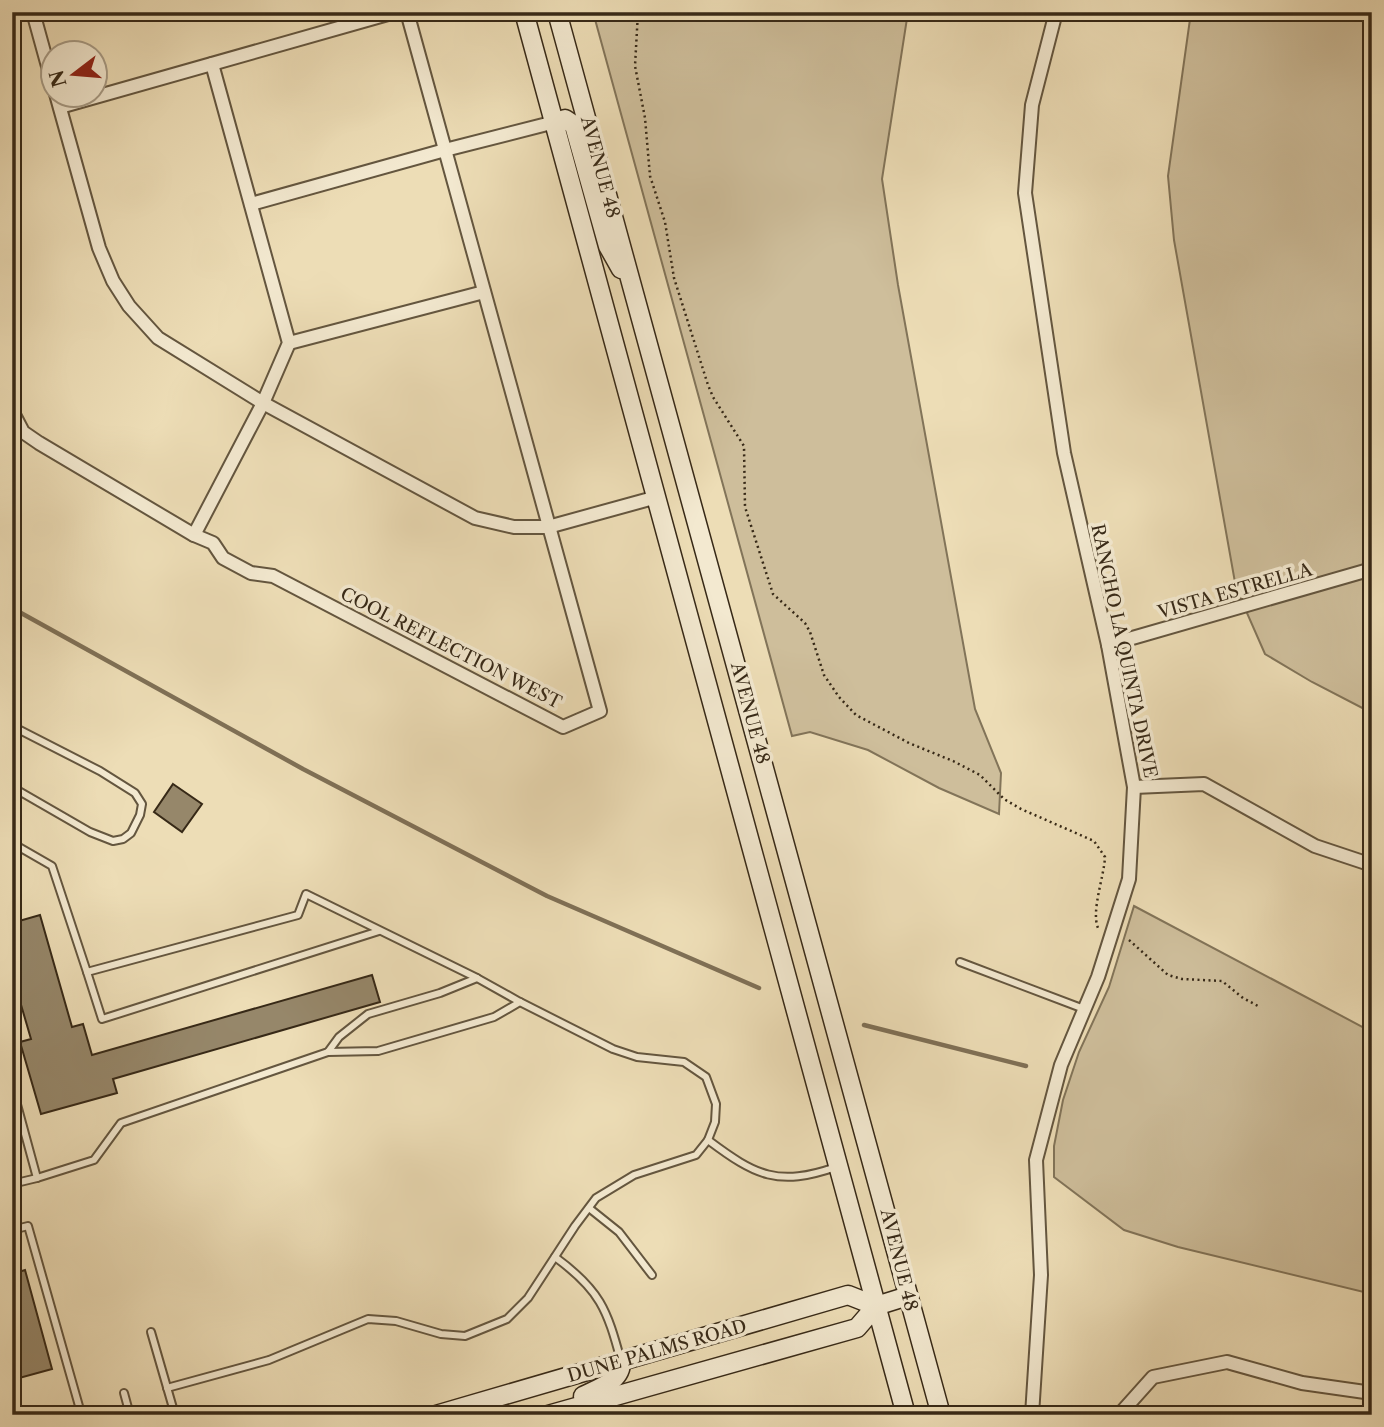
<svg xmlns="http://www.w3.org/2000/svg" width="1384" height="1427" viewBox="0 0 1384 1427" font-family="'Libre Caslon Text',serif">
<rect width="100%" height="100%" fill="#edddb6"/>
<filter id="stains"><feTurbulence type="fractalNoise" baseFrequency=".00286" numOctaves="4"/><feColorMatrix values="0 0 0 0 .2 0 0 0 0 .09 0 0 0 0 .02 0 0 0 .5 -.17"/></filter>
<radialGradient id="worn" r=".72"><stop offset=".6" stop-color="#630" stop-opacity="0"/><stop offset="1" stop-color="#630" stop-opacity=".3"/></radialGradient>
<g fill="#cebe9b" stroke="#827459" stroke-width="2">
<path d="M593,12H908L882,179L898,285L975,709L1001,773L999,814L939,788L868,750L810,732L792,736Z"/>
<path d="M1191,12H1372V713L1312,682L1265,654L1236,588L1174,240L1168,176Z"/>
<path d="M1134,906L1372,1032V1294L1178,1247L1124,1230L1054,1177V1146L1063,1100L1079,1052L1109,987Z"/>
</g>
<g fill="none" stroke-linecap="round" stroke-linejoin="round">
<g stroke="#7f7056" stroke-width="4.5">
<path d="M12,608L303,769L547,896L759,988"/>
<path d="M864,1025L1026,1066"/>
</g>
</g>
<g fill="#96876a" stroke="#372917" stroke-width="2">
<path d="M173,784L202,804L182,832L154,812Z"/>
<path d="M40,915L72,1027L83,1024L92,1055L372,975L380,1002L113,1079L117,1093L41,1114L20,1042L31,1039L12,974V923Z"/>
<path d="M25,1270L52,1369L12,1380V1274Z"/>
</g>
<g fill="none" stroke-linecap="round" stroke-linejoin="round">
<g stroke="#64563f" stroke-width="10">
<g id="service">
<path d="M12,726L100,771L135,793L142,804L140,815L131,833L123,839L113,841L90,832L12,787"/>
<path d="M12,843L52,866L87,972L298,915L306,894L477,978L520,1002L613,1049L637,1057L684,1062L706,1077L716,1104L715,1122L708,1140L696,1155L634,1175L596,1198L575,1226L528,1298L507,1319L465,1336L441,1334L396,1321L368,1319L269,1360L167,1388"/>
<path d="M960,962L1084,1009"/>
<path d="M87,972L102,1019L379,931"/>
<path d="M328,1052L378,1051L494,1017L520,1002"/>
<path d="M12,1086L37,1178L12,1184"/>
<path d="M708,1140C756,1176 778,1187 836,1167"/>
<path d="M37,1178L94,1160L121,1123L328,1052L339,1037L368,1014L440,993L477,978"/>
<path d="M589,1208L619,1232L652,1275"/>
<path d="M12,1230L28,1226L79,1406"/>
<path d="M555,1257C600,1290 607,1309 621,1361"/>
<path d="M151,1332L175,1415"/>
<path d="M124,1393L130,1415"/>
</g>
</g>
<g stroke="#64563f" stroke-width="16">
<g id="minor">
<path d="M33,12L52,81"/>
<path d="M56,94L99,248L113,281L129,306L158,338L263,403L475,518L514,527H548L657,497"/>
<path d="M60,107L395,12"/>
<path d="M251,204L445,150L555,122"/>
<path d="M289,343L484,292"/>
<path d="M12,411L23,432L39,443L194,535L213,543L223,558L251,573L273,576L563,727L600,711L407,12"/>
<path d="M194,535L263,403L289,343L212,64"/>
<path d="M1108,645L1372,569"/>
<path d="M1134,787L1204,784L1315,846L1372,865"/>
<path d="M1032,1415L1041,1275L1036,1160L1061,1065L1098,977L1129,879L1134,787L1108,645L1064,453L1025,193L1032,105L1056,12"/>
<path d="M1119,1415L1153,1377L1227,1362L1302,1383L1372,1393"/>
</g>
</g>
<g stroke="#372917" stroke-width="21">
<g id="secondary">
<path d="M524,12L906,1415"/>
<path d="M557,12L941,1415"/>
<path d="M555,122L565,119L574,125L608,246L621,269"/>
<path d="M583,1396C598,1388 622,1382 621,1361"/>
<path d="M436,1415L848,1295L876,1306"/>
<path d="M548,1415L857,1328L876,1306L908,1296"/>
</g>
</g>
<g stroke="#372917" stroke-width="2.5" stroke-dasharray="2 3.5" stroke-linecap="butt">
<path d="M638,12L635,66L645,118L650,176L665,222L674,278L708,385L713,397L744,446L745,507L773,594L805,623L810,632L824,675L839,697L856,715L909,743L953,761L980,775L1004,799L1021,809L1094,841L1105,857C1104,877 1091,911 1098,928"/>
<path d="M1129,940L1168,975L1182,979L1222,981L1243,998L1258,1006"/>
</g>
<use href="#service" stroke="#f3e9d0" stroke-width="6"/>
<use href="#minor" stroke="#f3e9d0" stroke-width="12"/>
<use href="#secondary" stroke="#f3e9d0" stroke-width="18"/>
</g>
<g text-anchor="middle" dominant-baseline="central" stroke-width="7" stroke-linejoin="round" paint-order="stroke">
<g font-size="18" fill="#372917" stroke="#f3e9d0">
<text transform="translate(600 167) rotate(75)">AVENUE 48</text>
<text transform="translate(1235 591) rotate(-16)">VISTA ESTRELLA</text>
<text transform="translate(451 648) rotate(27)">COOL REFLECTION WEST</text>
<text transform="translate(1124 651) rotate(78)">RANCHO LA QUINTA DRIVE</text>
<text transform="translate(750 713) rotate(75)">AVENUE 48</text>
<text transform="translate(899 1260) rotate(76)">AVENUE 48</text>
<text transform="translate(657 1351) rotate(-16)">DUNE PALMS ROAD</text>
</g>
</g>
<rect width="1384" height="1427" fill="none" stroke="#edddb6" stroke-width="42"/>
<rect x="14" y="14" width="1356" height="1399" fill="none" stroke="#372917" stroke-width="3.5"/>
<rect x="21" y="21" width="1342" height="1385" fill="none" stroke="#372917" stroke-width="2"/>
<g transform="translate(74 74) rotate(254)"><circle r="33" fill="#f3e9d0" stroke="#a89c86" stroke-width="2"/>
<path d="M0-5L12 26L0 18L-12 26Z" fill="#8f2418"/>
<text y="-10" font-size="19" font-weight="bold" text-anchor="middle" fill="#372917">N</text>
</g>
<rect width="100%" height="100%" filter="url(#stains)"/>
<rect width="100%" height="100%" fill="url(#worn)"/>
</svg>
